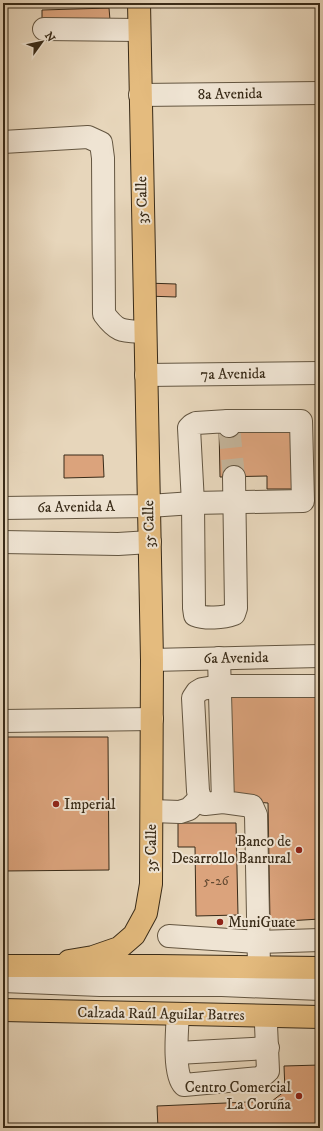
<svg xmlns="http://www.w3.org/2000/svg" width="323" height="1131" viewBox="0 0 323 1131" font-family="'IM FELL DW Pica',serif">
<rect width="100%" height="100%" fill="#e7d6bb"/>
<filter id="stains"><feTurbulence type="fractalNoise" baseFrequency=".005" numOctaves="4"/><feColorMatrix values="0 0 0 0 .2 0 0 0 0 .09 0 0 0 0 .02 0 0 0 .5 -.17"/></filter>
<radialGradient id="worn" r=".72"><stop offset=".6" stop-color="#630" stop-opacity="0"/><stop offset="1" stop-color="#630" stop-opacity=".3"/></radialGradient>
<g fill="#dba37c" stroke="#392b18">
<path d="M109,8L110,20L42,21V10Z"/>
<path d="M146,283L176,284V297L146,296Z"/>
<path d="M292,425L293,489H267V476L220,477L219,427Z"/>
<path d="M64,455H103L104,477L64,478Z"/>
<path d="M320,694V919L270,922L268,803L230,800L229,696Z"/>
<path d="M3,737H108L109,870L3,871Z"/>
<path d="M178,823H236L238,915L196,916L195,847H178Z"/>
<path d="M320,1065V1128H158L157,1106L272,1101L285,1091L284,1066Z"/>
</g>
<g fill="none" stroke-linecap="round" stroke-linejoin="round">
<path stroke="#c4b49a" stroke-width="22" stroke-dasharray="22 11" stroke-linecap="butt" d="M229,426L234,477"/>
<g stroke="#645641" stroke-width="24">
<g id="minor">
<path d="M44,29L139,30"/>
<path d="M140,95L320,93"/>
<path d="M3,142L88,137L101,143L103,158L104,314C118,333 123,331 145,332"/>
<path d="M146,375L320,373"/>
<path d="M229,426L228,421L196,423L192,425L189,428L193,503L194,608L195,615C205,619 223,618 234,614L236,608L234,477"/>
<path d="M3,508L149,506L193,503L303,501L301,421H228"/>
<path d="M3,542L118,544L150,542"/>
<path d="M219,658L223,802L252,806L256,815L259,967"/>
<path d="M152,660L320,656"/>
<path d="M3,721L152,719"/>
<path d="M223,802L205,804L200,798L198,791L193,698L197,692L202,689L220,686H320"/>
<path d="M152,811L180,812L189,809L200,798"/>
<path d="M169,936L258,942L320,940"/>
<path d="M3,981L100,985H222L320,989"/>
<path d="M178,1014C177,1030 173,1074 184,1085L260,1078L268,1071L266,1025L267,1016"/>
<path d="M177,1053L268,1048"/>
</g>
</g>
<g stroke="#392b18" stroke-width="24">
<path id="major" d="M69,961L93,957L119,948L134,935L146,913L151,884L152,660L139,3"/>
</g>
<g stroke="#392b18" stroke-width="24">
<g id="highway">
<path d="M3,966H157L320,968"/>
<path d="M3,1010L320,1017"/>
</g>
</g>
<use href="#minor" stroke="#efe4d3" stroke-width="22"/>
<use href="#major" stroke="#e4bb7e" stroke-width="22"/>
<use href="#highway" stroke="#e4bb7e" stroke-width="22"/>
</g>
<g fill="#8f2418" stroke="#efe4d3" stroke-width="1.5">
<circle cx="56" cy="804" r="4"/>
<circle cx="299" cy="850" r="4"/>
<circle cx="220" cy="922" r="4"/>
<circle cx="299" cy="1096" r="4"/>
</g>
<g text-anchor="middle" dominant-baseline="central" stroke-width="4" stroke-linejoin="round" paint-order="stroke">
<g font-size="13" fill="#624931">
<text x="216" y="881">5-26</text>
</g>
<g font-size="15" fill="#392b18" stroke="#efe4d3">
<text transform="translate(230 94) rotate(-1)">8a Avenida</text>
<text transform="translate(142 200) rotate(-91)">35 Calle</text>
<text transform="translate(233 374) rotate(-1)">7a Avenida</text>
<text transform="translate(76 507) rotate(-1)">6a Avenida A</text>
<text transform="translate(149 524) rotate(-91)">35 Calle</text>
<text transform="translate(236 658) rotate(-1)">6a Avenida</text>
<text transform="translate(151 848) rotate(-90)">35 Calle</text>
<text transform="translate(161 1014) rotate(1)">Calzada Raúl Aguilar Batres</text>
</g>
<g font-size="15" fill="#392b18" stroke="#efe4d3" text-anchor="start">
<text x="64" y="804">Imperial</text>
<text x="291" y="841" text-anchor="end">Banco de<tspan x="291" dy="17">Desarrollo Banrural</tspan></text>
<text x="228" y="922">MuniGuate</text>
<text x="291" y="1087" text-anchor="end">Centro Comercial<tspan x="291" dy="17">La Coruña</tspan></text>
</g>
</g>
<rect width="323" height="1131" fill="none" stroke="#e7d6bb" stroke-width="16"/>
<rect x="4" y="4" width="315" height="1123" fill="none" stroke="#392b18" stroke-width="2"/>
<rect x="8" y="8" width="307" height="1115" fill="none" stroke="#392b18"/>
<g transform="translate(42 42) rotate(57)" stroke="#efe4d3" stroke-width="3" paint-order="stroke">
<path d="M0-3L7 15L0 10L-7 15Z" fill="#392b18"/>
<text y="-6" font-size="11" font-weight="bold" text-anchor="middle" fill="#392b18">N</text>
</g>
<rect width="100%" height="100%" filter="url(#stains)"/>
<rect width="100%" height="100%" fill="url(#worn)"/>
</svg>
